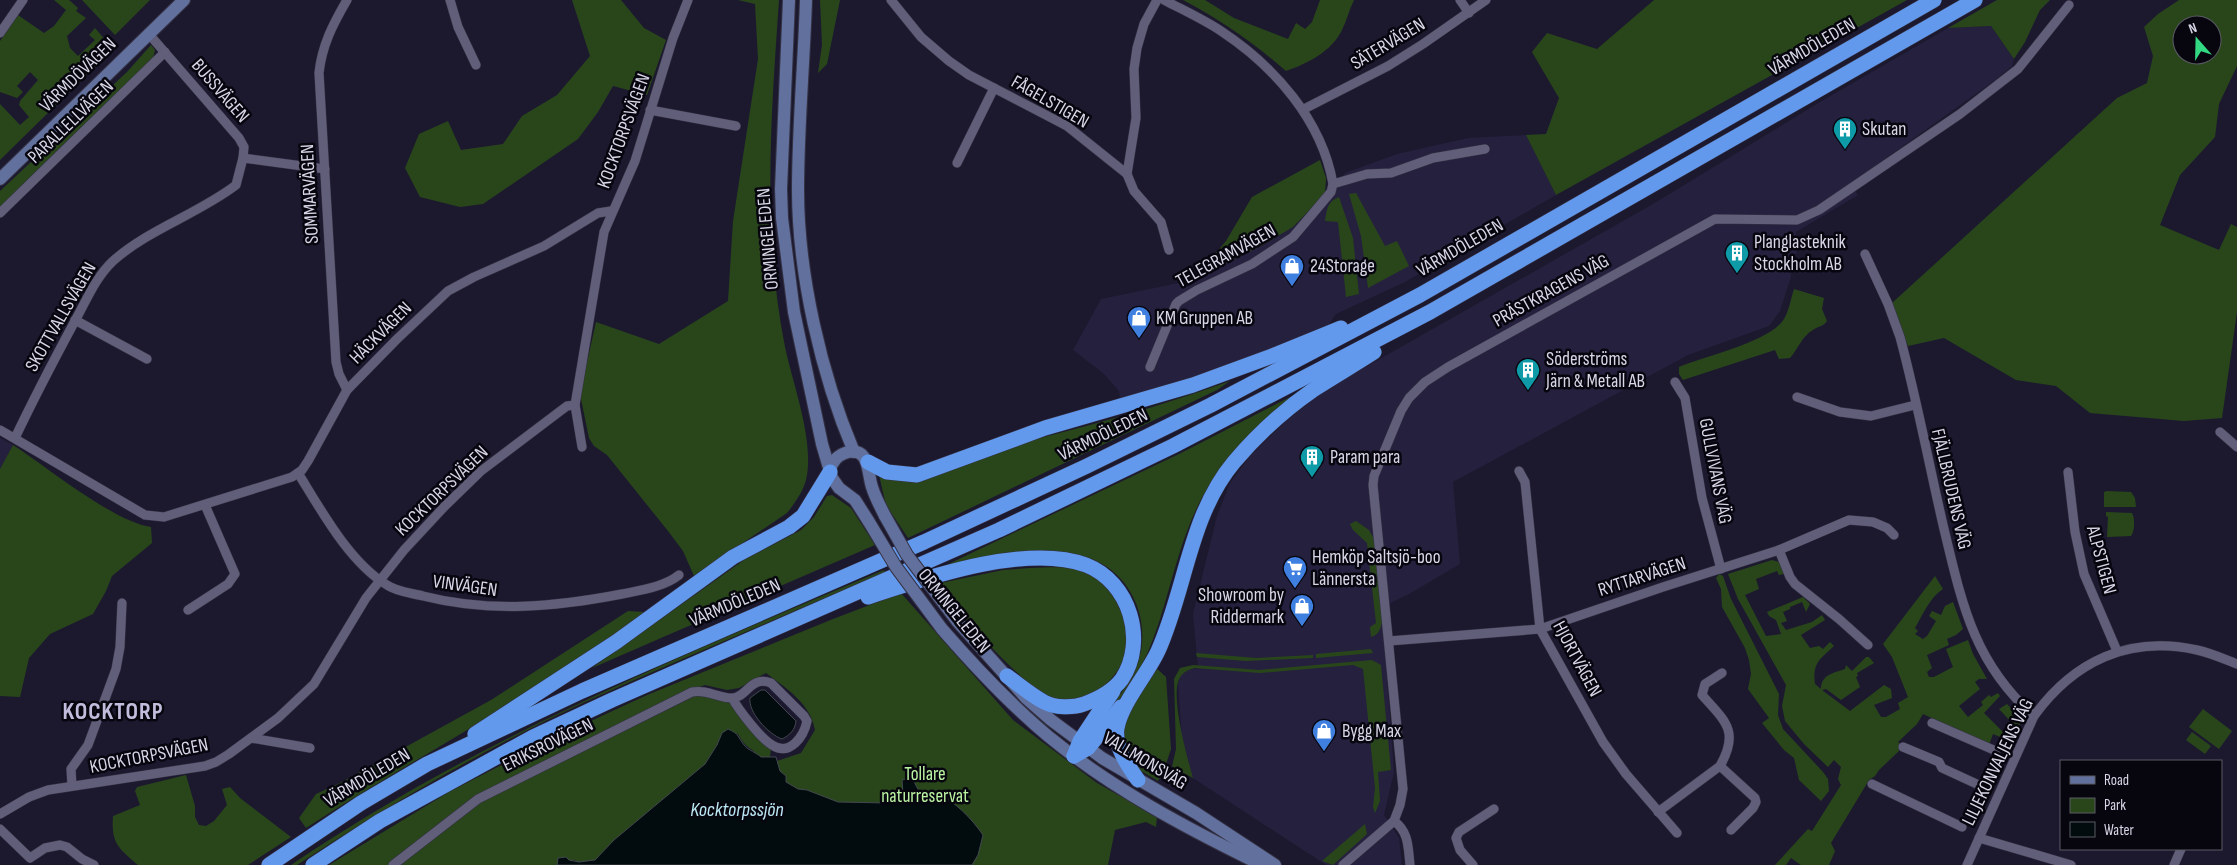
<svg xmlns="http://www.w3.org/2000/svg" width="2237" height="865" viewBox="0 0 2237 865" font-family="'Sofia Sans Condensed',sans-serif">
<rect width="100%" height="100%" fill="#1c192f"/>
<g fill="#25203d">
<path d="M1991,26L2014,59L2012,66L1998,78L1850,184L1858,195L1796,232L1799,241L1790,280L1780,311L1769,326L1688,355L1453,482L1460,564L1409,594L1382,607L1394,772L1384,815L1399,838L1402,865H1326L1193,778L1182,740L1178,683L1181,675L1188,670L1198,668L1193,614L1217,516L1230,483L1250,456L1291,416L1327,389L1653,204L1820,102L1948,28Z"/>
<path d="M1526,135L1556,195L1405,282L1336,314L1329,324L1227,367L1120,401L1119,391L1104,374L1073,350L1101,299L1188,281L1261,246L1293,227L1325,194L1334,189L1345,173L1397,154L1468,138Z"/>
<path d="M0,438L13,445L0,469Z"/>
</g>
<g fill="#29461b" fill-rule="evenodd">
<path d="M54,0H69L78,8L76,11L86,18L67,36L70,48L78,56L95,40L89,35L95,28L113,49L0,160V104L20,125L29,117L19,105L20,101L38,80L30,72L17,86L23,92L17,98L0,92V41L18,15L44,33L54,26L66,10Z"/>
<path d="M82,0H150L115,35Z"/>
<path d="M572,0H621L644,28L666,40L647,95L613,86L598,112L578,139L483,204L460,207L420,197L405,168L419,134L448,121L461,150L503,144L522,116L557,95L590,56Z"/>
<path d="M738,0H779C771,116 762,232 785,347C793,385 815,442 806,480C803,492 794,504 787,513L694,576L683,551L668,531L607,455L594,446L589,438L580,394L596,322L659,344L728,301L733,221L758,59L755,4Z"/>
<path d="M820,0H840L827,64L818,73L822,45Z"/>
<path d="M1183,0H1205L1234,18L1288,39L1296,23L1305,29L1312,22L1320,0H1354C1349,10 1347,20 1342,30C1332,51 1307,64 1286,71C1254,43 1221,20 1183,0Z"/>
<path d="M1654,0H1907L1556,195L1526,135L1546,134L1559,98L1532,52L1547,33L1597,49Z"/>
<path d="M1997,0H2050L2040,10L2025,42L2014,59L1991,26L1948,28Z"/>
<path d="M2179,0H2237V66L2219,104L2215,137L2180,175L2160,225L2219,250L2231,224L2237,227V312L2222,418L2184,421L2090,413L2056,386L2016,380L1944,338L1908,346L1892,303L2117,98L2147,83L2153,56L2144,27L2158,14ZM2182,25H2212V55H2182Z"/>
<path d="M151,45L155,50L153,58L0,207V191L127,72Z"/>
<path d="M1320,160L1326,178L1325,194L1293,227L1261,246L1188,281L1199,273L1226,241L1252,197Z"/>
<path d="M1356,193L1385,246L1397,241L1409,266L1368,288L1361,236L1349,194Z"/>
<path d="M1339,197L1353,238L1359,294L1346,297L1338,222L1325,221C1327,209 1327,202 1339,197Z"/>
<path d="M1794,289L1824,298L1822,309L1827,321C1823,327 1818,326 1813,330C1802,336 1798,349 1790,358L1779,359L1775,350L1683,380L1679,374V367C1705,356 1770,342 1784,319C1789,311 1791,298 1794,289Z"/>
<path d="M1230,381L1217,390L908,538L886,505L879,475L884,476C1000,448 1118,422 1230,381Z"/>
<path d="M1292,396C1249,432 1213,468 1191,521C1173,564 1166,611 1147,654C1133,684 1112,709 1092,735L1089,734C1103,715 1121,696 1132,676C1153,638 1141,588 1104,565C1089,556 1073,553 1056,552L936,570L1181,453Z"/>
<path d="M13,445C47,467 114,522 151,527L152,543L112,576L106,591L93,614L50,634L29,658L20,697L0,696V469Z"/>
<path d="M2107,491L2131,492L2135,498L2136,507H2104V492Z"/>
<path d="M832,495L851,508L875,545L592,668L744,560L801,530L814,517L827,496Z"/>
<path d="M2106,512L2132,513C2135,518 2135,531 2131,536L2107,537L2108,517L2106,516Z"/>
<path d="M1356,521L1369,530L1374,539L1382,623C1380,629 1379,635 1371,637L1370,627L1376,623L1367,543L1353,530L1350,524Z"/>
<path d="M1772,560L1779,562L1784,574L1779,575L1777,571L1756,579L1759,589L1745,595L1766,636L1781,634L1776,620L1769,616L1767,612L1803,597L1810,604L1806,612L1802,602L1790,607V609L1783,612L1787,621L1781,623L1786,630L1812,622L1822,615L1825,620L1801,635L1810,648L1819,646L1823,649L1830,642L1834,646C1820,659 1812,663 1815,684L1821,689C1821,675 1833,673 1845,669L1846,665L1852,671L1866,657H1869L1874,663L1857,673L1858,676L1856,677L1860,687L1841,700L1826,689L1822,690L1850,711L1884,685L1891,689L1892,698L1874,705L1881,717H1886L1900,709L1898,703L1908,697L1892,657L1883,644L1935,576L1943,589C1930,597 1922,616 1915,628L1918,631L1915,634L1923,639L1927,636L1936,621L1929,616L1932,611L1941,615L1945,606L1953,602L1963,629L1956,635L1947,639L1949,645L1927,655L1932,668L1927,672L1929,677H1934L1953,667L1946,649L1968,640L1973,654L1987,679H1979L1975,682L1980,689L1959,706L1968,717L1983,705L1981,702L1989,695L1991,697L1998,693L2000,696L1984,713L2004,733L2013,724L1999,709L2007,704L2022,720L2012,742L1993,734L1989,745L1923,714L1917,724L1898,742L1902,745L1899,751L1879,770L1875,776L1869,780L1831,843L1835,851L1829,865H1801L1791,858L1786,865H1775L1808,829L1812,831L1841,785L1838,779L1841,767L1834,760L1828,767L1804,744L1785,721L1782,706L1786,685L1738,599L1728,574Z"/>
<path d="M1030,568C1044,568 1062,566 1075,569C1097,575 1111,588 1119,608C1122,614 1127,622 1128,629C1133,672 1087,716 1044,694C1032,688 1022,677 1012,668C985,642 960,613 936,584L1003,570Z"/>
<path d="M884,570L885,572C784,616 683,658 583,703C484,749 389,805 297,865H291C475,740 680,656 884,570Z"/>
<path d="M1719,574L1723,576L1731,599L1779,694L1778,715L1783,729L1823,772L1828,779L1829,791L1821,801L1799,780L1794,758L1784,750L1762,723L1769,718L1748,689L1751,674L1749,660L1745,648L1722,607L1721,589L1716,578Z"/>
<path d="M901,593L1013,720L1097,783L1157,817L1156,827L1146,822L1115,830L1108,865H623L777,761L801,753L815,730C810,703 787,689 766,673L739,688L727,690L705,685L678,695L482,792L388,865H329L449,792L554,738L647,695L833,619Z"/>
<path d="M628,611L645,612C621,629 598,647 574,663C487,721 394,771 306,828L299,818L316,794L340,783L491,700Z"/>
<path d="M1371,649L1373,653L1316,658V654Z"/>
<path d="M1196,653L1256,658L1313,655V658L1246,661L1197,657Z"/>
<path d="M1372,660L1381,665L1391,770L1378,772L1380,801L1375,813L1373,807L1375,788L1363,669L1353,665L1260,673L1195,668C1187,670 1181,673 1178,682C1172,702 1187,757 1193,778L1172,767L1176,749L1174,679L1180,668L1193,665L1259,670Z"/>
<path d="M1155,667L1166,677L1171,749L1165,767L1158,781L1136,768L1122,741V725Z"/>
<path d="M706,695L728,701L771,748L770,757L761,758C750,746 747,750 738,734L722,733L717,745L705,764L614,840L595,860L579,862L574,860L557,865H401L481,802L695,696Z"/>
<path d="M2203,709L2232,731L2219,749L2189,727Z"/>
<path d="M2192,732L2211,746L2205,754L2186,740Z"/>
<path d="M186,775L195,806V817L199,825L206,826L214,821L227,805L222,789L230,787L240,798L291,837L248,865H138C118,848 111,843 113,816L140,805L135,791L137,787Z"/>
<path d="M1365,824L1367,834L1333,865L1322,861Z"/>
</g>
<g fill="#020b0e" stroke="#42484f">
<path d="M761,690H765L796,721C795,730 790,735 782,739C768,734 748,712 750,698Z"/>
<path d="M728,729C740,734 737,737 745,746C748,750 757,753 761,757H776L780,771L786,776V782L798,789L807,790L838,802L886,803L903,793L902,780L912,778L920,793C925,793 932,791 936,793C955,801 972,819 983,835L978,855L972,865H557L558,858L566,857L569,860L579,862L595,860L614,840L705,764L717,745L722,733Z"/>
</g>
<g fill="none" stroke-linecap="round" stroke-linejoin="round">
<g stroke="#353245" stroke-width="10">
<g id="minor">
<path d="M450,0L458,27L476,65"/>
<path d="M891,0L921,37L949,61L969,75L1067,126L1127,174L1134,191L1161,222L1169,250"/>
<path d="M1164,0C1183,10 1203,19 1221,31C1274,66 1322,120 1333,184"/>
<path d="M1460,0L1469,13"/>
<path d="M0,33L23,0"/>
<path d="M148,33L239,138L244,147L243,158L325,169"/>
<path d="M1304,109L1388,66L1423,44L1486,0"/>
<path d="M650,110L736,126"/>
<path d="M957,163L994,88"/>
<path d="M1127,174L1136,118L1134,69L1137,48L1144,24L1157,0"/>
<path d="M0,213L165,52"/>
<path d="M1865,254L1888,304L1900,337C1917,400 1929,465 1944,529C1962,604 1974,663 2034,716"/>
<path d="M75,320L147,359"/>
<path d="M1150,367L1176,304L1179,301L1197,290L1252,264L1293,237L1331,192L1333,184L1367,174L1391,173L1433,158L1485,149"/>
<path d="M1675,382L1685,398L1702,498L1721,569"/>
<path d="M347,390L339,374L336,362L319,73C322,45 333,24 347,0"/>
<path d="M1797,397L1840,412L1871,416L1915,405"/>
<path d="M575,405L582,447"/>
<path d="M0,430L145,515L164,517L292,477L302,470L308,461L347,390L397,339L448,291L474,277L544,246L598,213L611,211"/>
<path d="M2220,432L2237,447"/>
<path d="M15,438C34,398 55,358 76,319C87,299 96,277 113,261C149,229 198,214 236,185L243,158"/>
<path d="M1519,471L1525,482L1540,629L1603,742L1626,774L1677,833"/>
<path d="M2068,472L2075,532L2084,574L2117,651"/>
<path d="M298,473C321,510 349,562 387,585C397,592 412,593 423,596C490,613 555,607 622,594C641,590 664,587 679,575"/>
<path d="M1779,550L1790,577L1795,584L1839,619L1868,645"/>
<path d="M188,610L228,584L235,574L205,505"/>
<path d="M1389,641L1540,629L1663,587L1779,550L1849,520L1873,522L1887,528L1894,535"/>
<path d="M1932,723L1996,751"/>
<path d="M251,738L310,748"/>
<path d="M1903,747L1939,762L1942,768L1981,786"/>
<path d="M1720,766L1755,798L1756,802L1753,808L1731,830"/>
<path d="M1872,784L1962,827"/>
<path d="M72,786L71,769L88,745L116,669L120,647L122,603"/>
<path d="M1658,812L1720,766C1740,731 1725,721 1702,695L1705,684L1722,673"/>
<path d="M0,814L29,797L48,790L205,766L216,762L229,754L278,718L314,684L366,598L404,550L444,507L481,471L559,412L567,406L575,405L604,232L635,161L673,38L688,0"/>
<path d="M1394,821C1409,832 1408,847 1410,865"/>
<path d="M0,829L30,858L45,848L60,845L67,847L82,859L94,865"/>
<path d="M1979,838L2071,865"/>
<path d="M393,865L478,799L692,692C707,689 718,698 732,698C747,698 750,675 771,683L804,716L807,721C804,736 790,757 772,745C760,738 739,710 732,698"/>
<path d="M1343,865L1394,821L1400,805L1403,789L1373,485L1374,476L1401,411L1409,398L1425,382L1448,367L1715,219L1797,220L1819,210L1960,114L2018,69L2069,5"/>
<path d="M1473,865L1460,850L1456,838L1459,832L1494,809"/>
<path d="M1967,865L2034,716C2074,661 2129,635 2197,650C2211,653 2224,659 2237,664"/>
<path d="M2174,865L2181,849"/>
</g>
</g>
<g stroke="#353245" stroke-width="14">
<g id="secondary">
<path d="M789,0L781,189L782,218L794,312L822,444L832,478L839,488L855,500L869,522"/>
<path d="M806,0C804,63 798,126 798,190C798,274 821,374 854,452"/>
<path d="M0,179L184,0"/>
<path d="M830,470C832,462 837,456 845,453C870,445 867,472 872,487C875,497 880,506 885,516"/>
<path d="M957,621L1026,698L1051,720L1102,758L1196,813L1275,865"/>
<path d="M942,629C975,667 1010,704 1048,736C1112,789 1188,829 1262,865"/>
</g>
</g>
<g stroke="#353245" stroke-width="16">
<g id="motorway">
<path d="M868,462L887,472L917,475L1045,428L1193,385L1272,356L1341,328"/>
<path d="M868,597C926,578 1026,543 1086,565C1130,582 1147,641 1122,679C1113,691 1098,699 1084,704C1073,708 1055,708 1044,702C1031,695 1018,684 1007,676"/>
<path d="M475,734L616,642L733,557L789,527L803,516L830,472"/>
<path d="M1074,756L1088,748L1121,707"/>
<path d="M1074,756L1080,741L1113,691"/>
<path d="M1138,780C1128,766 1114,746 1117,728C1122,702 1147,675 1158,651C1186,589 1189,516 1234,462C1257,435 1284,410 1313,390C1333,377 1354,365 1374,352"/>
<path d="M269,865L361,803L427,764L582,691L924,542L1087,466L1211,405L1420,295L1934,0"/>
<path d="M313,865L380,821L533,737L612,700L999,530L1173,446L1430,312L1975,0"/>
</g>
</g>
<use href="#minor" stroke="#615e79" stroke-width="9"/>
<use href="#secondary" stroke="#61709c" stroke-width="12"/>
<use href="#motorway" stroke="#6299ed" stroke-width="15"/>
<g stroke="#353245" stroke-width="14" stroke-linecap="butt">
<g id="secondary-bridge">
<path d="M885,516L907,555L957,621"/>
<path d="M869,522L896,567L942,629"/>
</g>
</g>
<use href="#secondary-bridge" stroke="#61709c" stroke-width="12"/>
</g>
<defs>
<g id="building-pin" transform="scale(1.25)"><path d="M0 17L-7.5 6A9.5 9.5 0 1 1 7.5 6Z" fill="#0f9aa8" stroke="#07060f"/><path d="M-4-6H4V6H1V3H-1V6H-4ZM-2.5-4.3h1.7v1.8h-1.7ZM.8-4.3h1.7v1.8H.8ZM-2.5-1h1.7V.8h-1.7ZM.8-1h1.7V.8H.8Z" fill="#fff"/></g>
<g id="shop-pin" transform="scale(1.25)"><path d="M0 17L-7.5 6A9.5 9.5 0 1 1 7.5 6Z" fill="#3f7fe0" stroke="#07060f"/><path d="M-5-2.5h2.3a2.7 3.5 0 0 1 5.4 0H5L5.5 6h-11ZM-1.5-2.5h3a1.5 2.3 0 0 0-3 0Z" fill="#fff"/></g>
<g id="supermarket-pin" transform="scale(1.25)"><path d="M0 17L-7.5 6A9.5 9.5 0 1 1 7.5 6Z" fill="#3f7fe0" stroke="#07060f"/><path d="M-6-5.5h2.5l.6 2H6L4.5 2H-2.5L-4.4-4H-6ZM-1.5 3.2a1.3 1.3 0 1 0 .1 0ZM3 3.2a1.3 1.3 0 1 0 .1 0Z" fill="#fff"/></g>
</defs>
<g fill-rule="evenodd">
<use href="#building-pin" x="1845" y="129"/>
<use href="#building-pin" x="1737" y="253"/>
<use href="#shop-pin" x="1292" y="266"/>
<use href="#shop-pin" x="1139" y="318"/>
<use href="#building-pin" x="1528" y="370"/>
<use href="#building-pin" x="1312" y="457"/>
<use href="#supermarket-pin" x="1295" y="568"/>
<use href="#shop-pin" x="1302" y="606"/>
<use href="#shop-pin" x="1324" y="731"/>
</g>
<g text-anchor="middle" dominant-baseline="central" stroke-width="5" stroke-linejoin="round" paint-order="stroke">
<g font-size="19" fill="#d8d7e7" stroke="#07060f">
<text transform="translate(1388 44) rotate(-31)">SÄTERVÄGEN</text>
<text transform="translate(1812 47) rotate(-30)">VÄRMDÖLEDEN</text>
<text transform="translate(78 75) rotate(-44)">VÄRMDÖVÄGEN</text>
<text transform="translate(220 91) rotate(49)">BUSSVÄGEN</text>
<text transform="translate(1050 102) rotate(30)">FÅGELSTIGEN</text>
<text transform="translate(71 122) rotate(-44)">PARALLELLVÄGEN</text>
<text transform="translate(624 131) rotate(-70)">KOCKTORPSVÄGEN</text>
<text transform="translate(310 194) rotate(-93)">SOMMARVÄGEN</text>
<text transform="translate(768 239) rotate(-95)">ORMINGELEDEN</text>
<text transform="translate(1460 248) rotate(-30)">VÄRMDÖLEDEN</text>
<text transform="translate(1226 256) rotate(-29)">TELEGRAMVÄGEN</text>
<text transform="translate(1551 291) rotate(-29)">PRÄSTKRAGENS VÄG</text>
<text transform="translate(61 317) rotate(-60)">SKOTTVALLSVÄGEN</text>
<text transform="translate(381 333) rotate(-45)">HÄCKVÄGEN</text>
<text transform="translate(1103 435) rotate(-26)">VÄRMDÖLEDEN</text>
<text transform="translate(1715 471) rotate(79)">GULLVIVANS VÄG</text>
<text transform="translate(1951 489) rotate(77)">FJÄLLBRUDENS VÄG</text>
<text transform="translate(442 491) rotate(-44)">KOCKTORPSVÄGEN</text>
<text transform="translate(2101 560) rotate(75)">ALPSTIGEN</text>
<text transform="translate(1642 577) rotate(-18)">RYTTARVÄGEN</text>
<text transform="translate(465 586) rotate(8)">VINVÄGEN</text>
<text transform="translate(735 603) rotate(-23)">VÄRMDÖLEDEN</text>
<text transform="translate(954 611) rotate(51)">ORMINGELEDEN</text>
<text transform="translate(1577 659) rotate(62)">HJORTVÄGEN</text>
<text transform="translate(548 745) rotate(-26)">ERIKSROVÄGEN</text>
<text transform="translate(149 756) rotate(-11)">KOCKTORPSVÄGEN</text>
<text transform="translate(1145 761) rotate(31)">VALLMONSVÄG</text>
<text transform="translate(1998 762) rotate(-64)">LILJEKONVALJENS VÄG</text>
<text transform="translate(367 778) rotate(-31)">VÄRMDÖLEDEN</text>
</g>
<g font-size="19" fill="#d8d7e7" stroke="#07060f" text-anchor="start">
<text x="1862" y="129">Skutan</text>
<text x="1754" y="242">Planglasteknik<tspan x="1754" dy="22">Stockholm AB</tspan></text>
<text x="1310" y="266">24Storage</text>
<text x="1156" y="318">KM Gruppen AB</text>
<text x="1546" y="359">Söderströms<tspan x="1546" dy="22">Järn &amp; Metall AB</tspan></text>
<text x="1330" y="457">Param para</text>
<text x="1312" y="557">Hemköp Saltsjö-boo<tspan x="1312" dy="22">Lännersta</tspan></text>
<text x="1284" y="595" text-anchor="end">Showroom by<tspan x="1284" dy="22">Riddermark</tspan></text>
<text x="1342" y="731">Bygg Max</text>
</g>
<g font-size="19" fill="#bbf4a2" stroke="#07060f">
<text x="925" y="774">Tollare<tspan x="925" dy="22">naturreservat</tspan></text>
</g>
<g font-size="20" font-style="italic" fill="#bce8f5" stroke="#07060f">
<text x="737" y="810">Kocktorpssjön</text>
</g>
<g font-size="24" font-weight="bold" letter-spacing="1" fill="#c0bddc" stroke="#07060f">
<text x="113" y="711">KOCKTORP</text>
</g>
</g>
<rect x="2060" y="760" width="162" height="90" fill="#07060f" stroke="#5b5a65"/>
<rect x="2070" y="776" width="25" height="8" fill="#61709c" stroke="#5b5a65"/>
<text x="2104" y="785" font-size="15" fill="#d8d7e7">Road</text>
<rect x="2070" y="798" width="25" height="15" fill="#29461b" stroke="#5b5a65"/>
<text x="2104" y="810" font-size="15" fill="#d8d7e7">Park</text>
<rect x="2070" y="822" width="25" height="15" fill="#020b0e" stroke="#5b5a65"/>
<text x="2104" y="835" font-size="15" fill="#d8d7e7">Water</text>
<g transform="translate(2197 40) rotate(340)"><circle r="24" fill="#07060f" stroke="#5b5a65"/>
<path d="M0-4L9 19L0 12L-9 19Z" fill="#32d882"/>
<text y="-8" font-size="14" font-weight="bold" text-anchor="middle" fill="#d8d7e7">N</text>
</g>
</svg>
